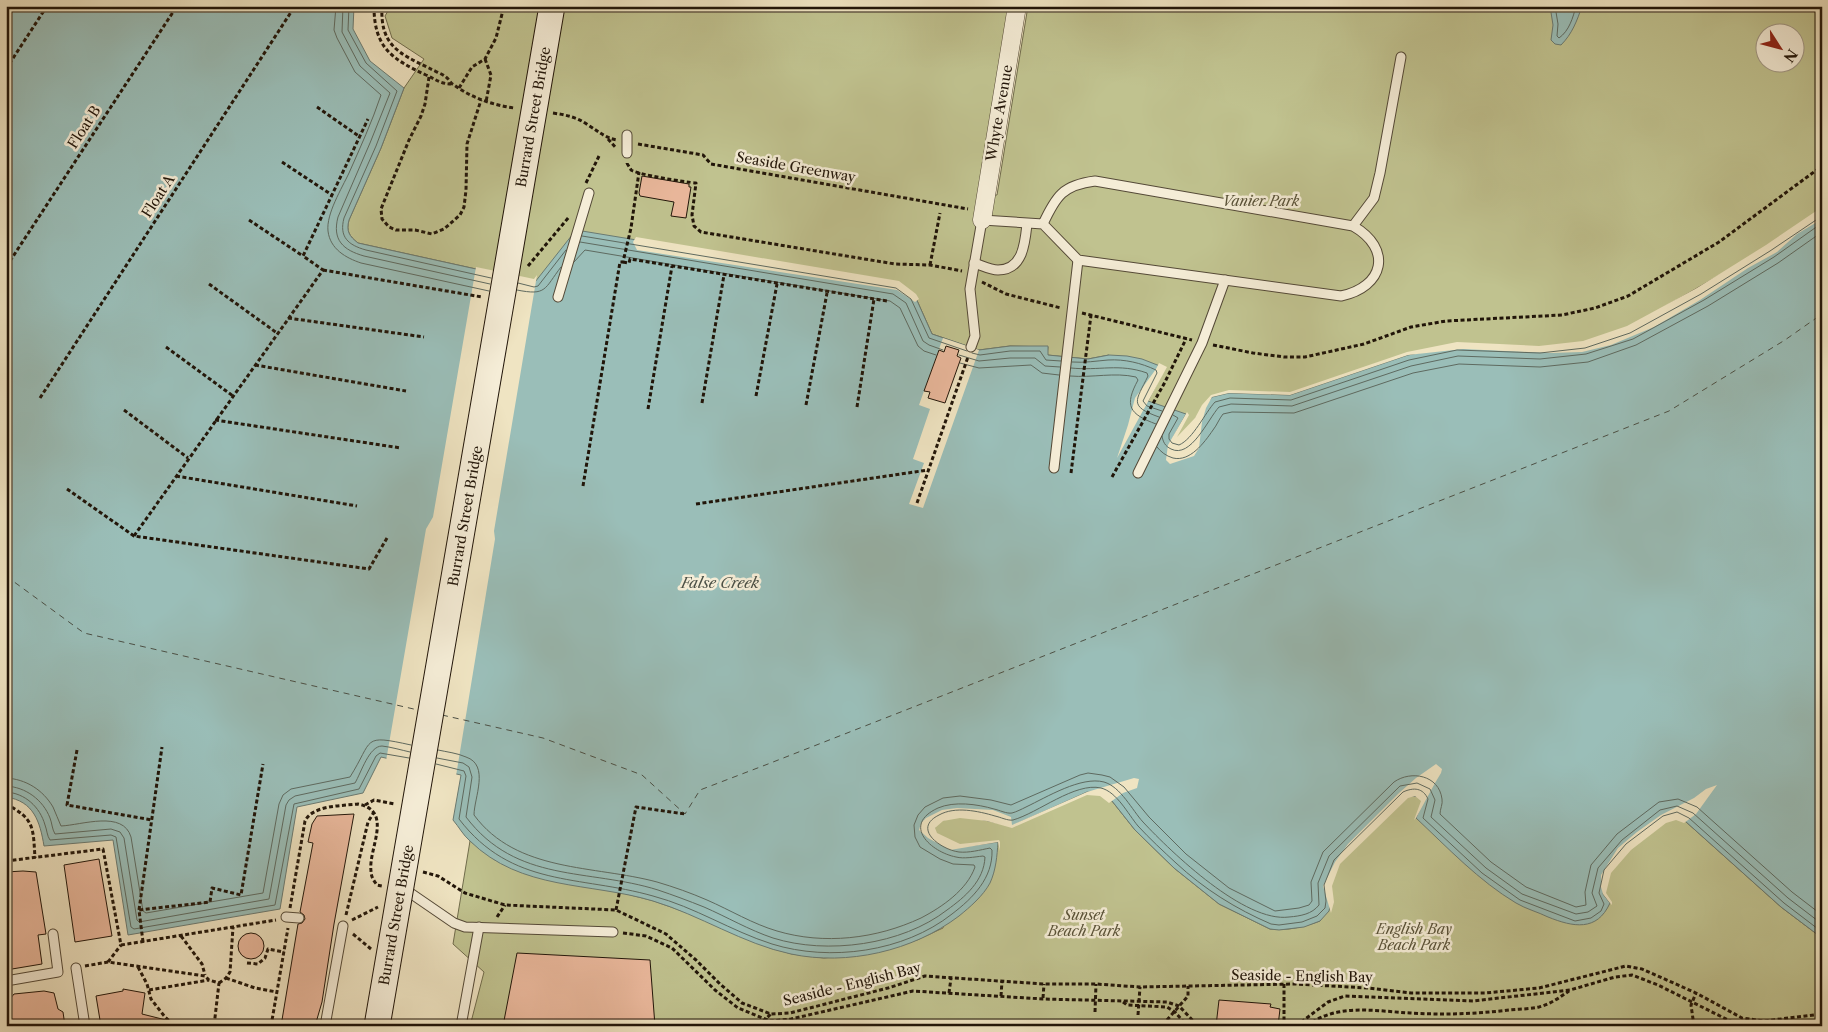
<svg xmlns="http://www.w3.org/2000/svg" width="1828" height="1032" viewBox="0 0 1828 1032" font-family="'Libre Caslon Text',serif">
<rect width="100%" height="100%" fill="#efe4c2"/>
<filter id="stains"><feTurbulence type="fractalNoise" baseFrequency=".004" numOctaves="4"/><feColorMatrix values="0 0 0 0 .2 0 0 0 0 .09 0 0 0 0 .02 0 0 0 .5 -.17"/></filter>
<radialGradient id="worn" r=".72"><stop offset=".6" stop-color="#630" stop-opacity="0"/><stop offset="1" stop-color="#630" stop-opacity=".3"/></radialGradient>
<g fill="#c0c28f" stroke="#706c4c" fill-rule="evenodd">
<path d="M391,6H1009L978,195H997L1028,6H1822V210L1768,247L1628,328L1583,343L1290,395L1229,393L1212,397L1197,419L1176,439L1148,401L1109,355L1088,359L1047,355L1048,347L1010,346L979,350L932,334L915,296L535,282L358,243C349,236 346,231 349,220L381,148L404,88L424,59L392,38L385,16ZM1766,32H1796V62H1766Z"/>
<path d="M1087,792L1101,793L1112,801L1135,830L1174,868L1219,904L1270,929C1287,931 1304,927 1320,921L1329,886L1338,863L1407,795L1413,794L1603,894L1608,872L1629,848L1664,820L1676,817L1685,821L1781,907L1822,938V1026H470L484,972L453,944L470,841L495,860L654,901L699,917L770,948L792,954L824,958L883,951L917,940L943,928L959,847L935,835L933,828L942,818Z"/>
</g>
<g fill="#9abeb8" stroke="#6a7a72">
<path d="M6,6H354L353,29L370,61L404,88L381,148L349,220C346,231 349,236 358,243L535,282L576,230L898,283L915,296L932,334L979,350L1010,346H1048V355L1088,359L1109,355L1127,356L1142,359L1165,368L1148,401L1186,414L1174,436L1179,440L1212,397L1229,393L1290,395L1408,355L1457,345L1539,348L1583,343L1628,328L1699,290L1822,210V938L1781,907L1685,821L1676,817L1664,820L1629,848L1609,872L1603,894L1610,903C1597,932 1573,927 1548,917C1538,912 1526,909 1516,903C1479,881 1448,848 1416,818L1423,801L1421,797L1406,795L1338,863L1329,886L1331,902L1329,911L1320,921L1304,927L1279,930L1270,929L1219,904L1174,868L1135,830L1112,801L1101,793L1087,792L1012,826L961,815L937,822L933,832L948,843L967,846L998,842C997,856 996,870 990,883C983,896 970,907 959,916C913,951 847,966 791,954C743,944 700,915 653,901C590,882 521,891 470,841C463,835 459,827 453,820L461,775L381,757L363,793L297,807L280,909L128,935L113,840L44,846C40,822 34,801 6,797Z"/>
<path d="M1550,6H1582C1577,21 1572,34 1561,45L1555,44L1551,40L1553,25Z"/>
</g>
<g fill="#efe4c2">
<path d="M1822,207V219L1797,234L1777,252L1748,268L1700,300L1654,327L1611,345L1582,352L1550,353L1463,349L1408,355L1290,395L1229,393L1212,397L1206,408L1202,422L1199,448L1194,456L1170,464L1166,460L1168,445L1187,412L1189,415L1177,437L1195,418L1202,405L1211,395L1229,390L1290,392L1407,352L1457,342L1539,346L1583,341L1627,326L1697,288L1766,245Z"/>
<path d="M636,237L899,281L916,294L919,299L915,302L897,290L637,250L633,242Z"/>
<path d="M476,267L534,279L537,275L494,531L495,539L456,776L386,761L426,529L433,517Z"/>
<path d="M943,338L979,350L923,508L909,504L924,463L913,459L930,409L919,405Z"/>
<path d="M1159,363L1167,367L1117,458L1128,425L1135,398L1156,369Z"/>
<path d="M1436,764L1442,769L1441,773L1435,783L1416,818L1414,820L1421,801L1415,796L1408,798L1340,864L1332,886L1334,902L1331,913L1323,886L1335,862L1348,844L1399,793L1416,778Z"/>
<path d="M1134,778L1139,779L1137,788L1123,793L1109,803L1100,796L1087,795L1012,828L987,821L960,818L943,821L935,828L937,833L960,844L999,840L1000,842V851L998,842L950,850L928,838L919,830L921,823L926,818L942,810L957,808L993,810L1011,817L1012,825L1087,792Z"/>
<path d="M1717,785L1696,814L1684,823L1676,820L1666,823L1631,850L1611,873L1606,893L1612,902V905L1610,903L1603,894L1601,887V875L1618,848L1637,832L1661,815L1694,798L1706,789Z"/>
</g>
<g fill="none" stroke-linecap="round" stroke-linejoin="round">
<g stroke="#5e6a60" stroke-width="1">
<path d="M336,6L334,30L337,38L355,72L381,95C372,122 360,148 349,173C342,188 326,214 328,231C330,249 346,258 361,263L489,291"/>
<path d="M343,6L342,32L360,66L390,93L370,143L338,217C332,240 343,250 364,256L490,284"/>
<path d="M349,6L348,30L366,63L397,91L376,146L344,218C339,237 348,245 366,250L491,278"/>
<path d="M1555,6L1558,24L1557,36L1559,38C1569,31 1573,18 1576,6"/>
<path d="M582,236L896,288L911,299L929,338L967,351"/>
<path d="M580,242L893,294L906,303L923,341L929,345L943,350"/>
<path d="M574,262L585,250L890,301L900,308L918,346L924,351L936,355"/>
<path d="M518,283L534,287L538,286L566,250"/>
<path d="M517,290C547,296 544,289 561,267"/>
<path d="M972,353L980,355L1010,351H1040L1046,360L1061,361"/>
<path d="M959,355L979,361L1010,358H1035L1045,366L1060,367"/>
<path d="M1072,362C1085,363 1096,361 1108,360C1125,359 1141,363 1156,370L1157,373L1143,401L1147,406L1162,411"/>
<path d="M960,363L979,368L1031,365L1042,373L1059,375"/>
<path d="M1071,368C1099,371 1119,363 1147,373L1148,376C1136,401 1128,406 1159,417"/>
<path d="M1070,376C1093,378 1114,372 1136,377L1138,380C1124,406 1129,414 1156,424"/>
<path d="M1173,415L1178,418L1169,434V439L1172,443L1179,445C1193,439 1205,413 1215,402L1230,398L1291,400L1409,360L1457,350L1540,353L1585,348L1630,333L1701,294L1770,251L1822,216"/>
<path d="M1162,436C1163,442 1165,446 1171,449C1191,459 1208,419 1219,407L1231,404L1292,406L1411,366L1458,356L1540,359L1586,354L1633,339L1704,300L1774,257L1822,223"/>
<path d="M1157,447C1161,452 1166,456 1173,458C1190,462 1204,443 1213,430C1217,425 1219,419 1223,414L1232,412L1294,413L1413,373L1459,364L1540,367L1588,362L1636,345L1708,306L1778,263L1822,232"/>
<path d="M438,750C447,752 457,753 466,757C490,765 474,798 474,815C517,873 594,865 657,882C674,887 691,893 707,900C730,910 753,924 777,931C824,945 876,939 921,918C942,907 967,890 975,867L974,865L953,864L940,859L920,847L915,837L914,825L918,815L925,807L943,798L960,796L991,800L1011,805L1080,775L1088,773L1102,775L1110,777L1124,787L1149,817L1186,854L1229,888L1275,911L1299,908L1309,905L1312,901L1311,882L1323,852L1394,782C1411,770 1439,775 1442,799C1443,804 1440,809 1440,814L1491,862L1526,887L1576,907L1586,905L1585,892L1591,865L1617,834L1659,802L1678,799L1697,807L1792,892L1822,915"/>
<path d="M437,758L463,763L469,767L472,777L466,817C517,884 588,868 658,890C673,895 689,901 704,907C727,917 749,930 773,938C827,955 902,945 947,910C965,897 984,881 985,857L983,856C974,857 964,859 956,857C931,852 901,825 938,808C954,801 977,804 994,809C999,810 1007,814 1012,813C1016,812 1022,809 1026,807C1047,797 1081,776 1104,782C1121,787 1132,810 1143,822C1172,853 1245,923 1289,917C1301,916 1312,914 1319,905L1318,883L1329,856L1400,786L1417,783L1430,789L1435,800L1431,817L1486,868L1522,894L1576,914L1588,912L1597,906L1592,893L1598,868L1622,840L1660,810L1677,806L1693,813L1788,898L1822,924"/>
<path d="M436,764L464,771L466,776L459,819C512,888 579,875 653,896C695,907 731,931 772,944C830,962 904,952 952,914C973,898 993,878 992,850L990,848C980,850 969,853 959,852C942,850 911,829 939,815C955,806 978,811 995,816C1000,817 1008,821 1013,820C1038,813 1075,782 1101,788C1117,792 1128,814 1138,826C1150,839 1163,851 1176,863C1204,889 1236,909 1271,924L1279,925L1302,922L1317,916L1325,908L1326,901L1324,885L1334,860L1403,792C1414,787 1423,788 1428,799L1423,818L1482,873L1520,900L1575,921L1591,918L1601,911L1604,904L1599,893L1604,870L1626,844L1663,816L1677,812L1689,818L1784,903L1822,932"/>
<path d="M6,778C26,779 43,790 53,807C56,813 58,820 61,826C82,825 123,810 131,837L143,911L146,913L263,893L279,804L283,795L291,789L350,777C374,739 361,734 411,745"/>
<path d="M6,786C26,787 43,800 50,818C52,823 52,829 55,834L111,829L120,832L124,838L137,920L139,922L269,899L286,805L289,800L295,796L355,783C361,773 369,746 382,746C391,747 401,750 410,752"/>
<path d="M6,792C25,793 40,807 45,825C47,830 47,836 50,840L111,835L116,837L131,927L134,929L275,905L294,804L359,789L376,756L380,753L409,758"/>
</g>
<g stroke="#4b5046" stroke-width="1" stroke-dasharray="6 5" stroke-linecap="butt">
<path d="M6,576L84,633L418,710"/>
<path d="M442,715L543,738L642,775L685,814L700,790L768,764L1669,411L1785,340L1822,314"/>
</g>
</g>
<g fill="#eab89c" stroke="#211509">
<path d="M642,176L689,184V187H691L686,218L671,216L674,202L640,196L639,193Z"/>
<path d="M946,346L959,350L957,356L961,358L945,403L928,398L930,392L924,391L939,350L944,352Z"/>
<path d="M354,814L334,924L322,1002L315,1026H281L298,924L302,923L305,919L304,915L300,912L313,843L308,842L312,824L317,816Z"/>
<path d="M99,859L112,936L75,942L64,865Z"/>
<path d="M23,871L36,872L46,934L38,935L42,964L12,969L6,964V872Z"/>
<circle cx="251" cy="946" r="13"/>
<path d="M517,953L650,960L655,1026H503Z"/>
<path d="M123,989L145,993L142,1014L170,1021V1026H101L96,996L123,991Z"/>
<path d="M44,991L54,993L58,1009L63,1012L65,1026H6V1004L14,994Z"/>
<path d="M1219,1000L1271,1004L1270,1007L1280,1009L1278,1026H1216Z"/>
</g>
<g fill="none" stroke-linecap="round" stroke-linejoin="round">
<g stroke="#544937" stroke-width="11">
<g id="service">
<path d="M627,153V135"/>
<path d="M1353,226L1374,198L1380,173L1401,57"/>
<path d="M974,263C981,265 990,270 998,270C1023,270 1025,243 1027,224"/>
<path d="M558,297L589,193"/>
<path d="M971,347L975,336L970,289L982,220L1043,224L1078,260L1341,296C1384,287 1393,249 1353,226L1095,181C1063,185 1056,196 1043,224"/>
<path d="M1054,468L1078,260"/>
<path d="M1138,473L1202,343L1225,280"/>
<path d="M403,888L454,923L465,927L613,932"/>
<path d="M286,917L299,918"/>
<path d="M76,968L85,1026"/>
<path d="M6,981L58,972L53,934"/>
<path d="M325,1026L343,926"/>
<path d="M461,1026L479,927"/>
</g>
</g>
<g stroke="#544937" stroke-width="19">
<path id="minor" d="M982,220L1017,6"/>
</g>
<g stroke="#211509" stroke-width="3" stroke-dasharray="4 2.5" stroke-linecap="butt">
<path d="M374,6C374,48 392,59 426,75C435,79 441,84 451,84"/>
<path d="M382,6C380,45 398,53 429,68C434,71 441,73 446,77C449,79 450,83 454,85C472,98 493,105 514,108"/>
<path d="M485,59L491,75L486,102"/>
<path d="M6,69L47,6"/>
<path d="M429,77L425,104L421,116L409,140L381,209L382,219L389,227L396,230H415L432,234L444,229L460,215L464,207L466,190L467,144L481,100"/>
<path d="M459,88L472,67L485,59L496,38L504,6"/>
<path d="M317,107L360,137"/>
<path d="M553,113C566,115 577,117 588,125C598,131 605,138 617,140"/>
<path d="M608,139L616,148"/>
<path d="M638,144L703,155L711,164L968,209"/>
<path d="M282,162L332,195"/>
<path d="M627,163C627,164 631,169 631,170C639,175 685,182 696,183L692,215L694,226L701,232L895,264L930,265L962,271"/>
<path d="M586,183L599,156"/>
<path d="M249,220L303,256"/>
<path d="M10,261L177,6"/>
<path d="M623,262L629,263L630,259L887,301"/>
<path d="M930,265L940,213"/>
<path d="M528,266L569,217"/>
<path d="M323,270L482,297"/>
<path d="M982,282L1006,294L1061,308"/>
<path d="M209,284L277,333"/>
<path d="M1082,313L1192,340"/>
<path d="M288,318L424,337"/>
<path d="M1213,345L1253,353L1284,357H1305L1364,344L1411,327L1446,321L1562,315L1595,308L1628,296L1719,242L1822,166"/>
<path d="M166,347L233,396"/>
<path d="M255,365L406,391"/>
<path d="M756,396L777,284"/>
<path d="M40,398L295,6"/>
<path d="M702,403L724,275"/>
<path d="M806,405L827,293"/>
<path d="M857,407L874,299"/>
<path d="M648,409L672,266"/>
<path d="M124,410L188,458"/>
<path d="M215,420L401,448"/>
<path d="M1071,473L1091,315"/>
<path d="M176,476L357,506"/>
<path d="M1112,477L1165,382L1186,339"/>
<path d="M583,486L620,262H623L631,228L639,172"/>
<path d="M67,489L134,536L369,569L387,538"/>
<path d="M917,503L968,357"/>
<path d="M696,504L928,470"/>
<path d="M134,536L323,270L303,256L368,119"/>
<path d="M77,750L67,805L152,820"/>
<path d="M6,804C35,819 33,828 35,858"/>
<path d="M365,805L374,800L395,804"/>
<path d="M6,861L103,849L121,945"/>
<path d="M423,872L438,876L465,893L505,905L616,910L666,934L696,960L720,984L742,1003L771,1014L790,1013L888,988L925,976L1044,984H1096L1140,987L1295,984L1368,988L1411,993H1485L1539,988L1626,966L1642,969L1696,993L1742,1018L1764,1021L1822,1014"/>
<path d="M290,908L305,821C313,805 341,806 358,804C394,811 368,849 371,871C371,877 374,881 377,885L382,886"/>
<path d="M139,910L162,747"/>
<path d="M616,910L636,807L685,814"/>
<path d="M346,915L368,822L374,812"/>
<path d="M497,917L505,905"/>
<path d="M352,920L378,907"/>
<path d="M623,933L646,936L672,948L715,990L738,1008L770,1021L791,1019L913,991L1043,999L1167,1002L1179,1006L1198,1026"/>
<path d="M353,934L371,949"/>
<path d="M181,936L202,964L205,975"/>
<path d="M143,942L139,910L210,902L212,888L241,895L263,764"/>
<path d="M121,945L276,920"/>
<path d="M108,962L121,945"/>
<path d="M247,963L258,964L265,958L268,949L284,952"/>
<path d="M85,966L108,962L205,976L209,980L219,983L214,1026"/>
<path d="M138,967L147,984L151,999L165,1017L175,1026"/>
<path d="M226,978L255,988L277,992"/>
<path d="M219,983L226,978L230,972L233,927"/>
<path d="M1284,984V1026"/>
<path d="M149,990L209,980"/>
<path d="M949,993L951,978"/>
<path d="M1001,996L1002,981"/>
<path d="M1043,998L1044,984"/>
<path d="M1123,1002L1127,1005L1167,1007L1175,1012L1187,1026"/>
<path d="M1095,1012L1096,984"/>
<path d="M1138,1015L1140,987"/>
<path d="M1167,1020L1188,996V986"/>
<path d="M271,1026L288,928"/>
<path d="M758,1026L771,1014"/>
<path d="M1296,1026L1328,1002L1345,996L1473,1001L1570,990L1615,977L1632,975L1658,985L1730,1021L1745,1026"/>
<path d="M1307,1026C1336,1003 1375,1011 1410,1013C1443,1015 1476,1014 1509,1010C1519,1009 1530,1009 1539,1007C1551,1004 1560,997 1569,991"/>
<path d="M1694,1026L1691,1005L1696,993"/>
<path d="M1786,1026L1822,1021"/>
</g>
<use href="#service" stroke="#f5edd7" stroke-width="9"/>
<use href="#minor" stroke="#f5edd7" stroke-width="18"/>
<g stroke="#211509" stroke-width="27" stroke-linecap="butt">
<path id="secondary-bridge" d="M377,1026L552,6"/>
</g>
<use href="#secondary-bridge" stroke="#f5edd7" stroke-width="25"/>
</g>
<g text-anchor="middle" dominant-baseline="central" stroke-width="5" stroke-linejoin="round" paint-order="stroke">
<g font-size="14" fill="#211509" stroke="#f5edd7">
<text transform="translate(999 113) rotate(-80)">Whyte Avenue</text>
<text transform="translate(533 117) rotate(-80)">Burrard Street Bridge</text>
<text transform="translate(84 127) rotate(-57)">Float B</text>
<text transform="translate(796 167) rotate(10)">Seaside Greenway</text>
<text transform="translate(158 196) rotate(-57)">Float A</text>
<text transform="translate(465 516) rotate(-80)">Burrard Street Bridge</text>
<text transform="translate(396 915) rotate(-80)">Burrard Street Bridge</text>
<text transform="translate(1302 976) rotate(1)">Seaside - English Bay</text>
<text transform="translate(852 984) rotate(-14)">Seaside - English Bay</text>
</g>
<g font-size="14" font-style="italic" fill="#595238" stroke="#f5edd7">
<text x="1261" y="201">Vanier Park</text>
<text x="1084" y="915">Sunset<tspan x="1084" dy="16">Beach Park</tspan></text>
<text x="1414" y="929">English Bay<tspan x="1414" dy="16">Beach Park</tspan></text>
</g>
<g font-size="15" font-style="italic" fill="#4b5046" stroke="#f5edd7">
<text x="720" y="582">False Creek</text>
</g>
</g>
<rect width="1828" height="1032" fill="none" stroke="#efe4c2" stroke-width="25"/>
<rect x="8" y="8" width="1813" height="1017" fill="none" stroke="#211509" stroke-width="2.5"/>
<rect x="12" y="12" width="1803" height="1007" fill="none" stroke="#211509"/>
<g transform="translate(1780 48) rotate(126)"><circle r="24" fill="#f5edd7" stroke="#a09785"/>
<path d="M0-4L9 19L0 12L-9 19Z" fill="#8f2418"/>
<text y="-8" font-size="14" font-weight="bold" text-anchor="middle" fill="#211509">N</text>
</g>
<rect width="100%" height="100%" filter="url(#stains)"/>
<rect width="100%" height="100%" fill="url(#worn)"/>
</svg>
